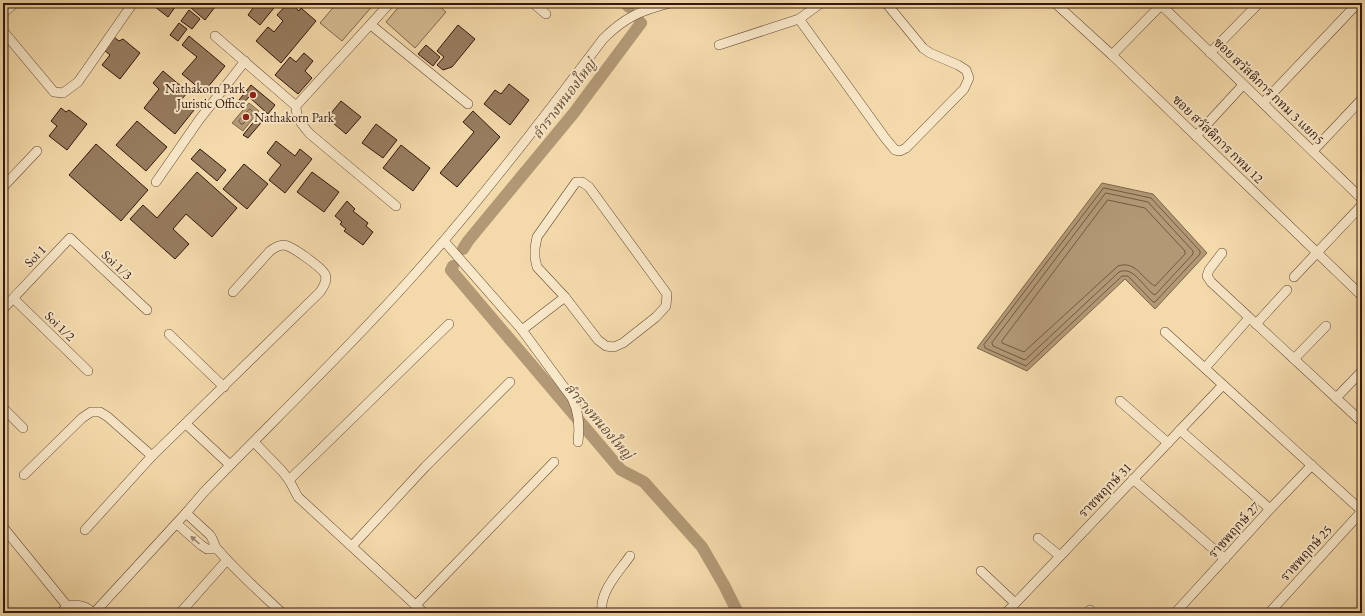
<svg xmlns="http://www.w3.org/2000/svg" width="1365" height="616" viewBox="0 0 1365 616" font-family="'EB Garamond','Noto Serif Thai',serif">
<rect width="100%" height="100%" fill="#f4daab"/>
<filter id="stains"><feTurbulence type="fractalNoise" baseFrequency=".005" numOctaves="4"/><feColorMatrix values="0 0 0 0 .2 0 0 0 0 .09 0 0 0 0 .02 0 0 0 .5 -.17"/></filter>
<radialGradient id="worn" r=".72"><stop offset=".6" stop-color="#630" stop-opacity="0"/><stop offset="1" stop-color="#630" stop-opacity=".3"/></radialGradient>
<g fill="#d3b990" stroke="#82684e">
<path d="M337,3H375L342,41L320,23Z"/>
<path d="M402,3H436L446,12L415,48L386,22Z"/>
</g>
<g fill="#b29875" stroke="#7f644b">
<path d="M249,103L259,111L243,131L232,123Z"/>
<path d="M1102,183L1153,194L1207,253L1155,309L1125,279L1027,371L977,348Z"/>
</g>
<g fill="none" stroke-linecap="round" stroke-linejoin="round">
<g stroke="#725840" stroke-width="1">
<path d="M250,109L252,111L253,113L243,124H241L239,121Z"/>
<path d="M1104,188L1151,198L1200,251V254L1155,302H1153L1128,276H1122L1026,366L985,348L984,345Z"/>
<path d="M1106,193L1148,202L1193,251V254L1155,295C1144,289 1134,265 1119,272L1025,360L993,346L992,343Z"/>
<path d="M1108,200L1145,208L1185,251V254L1155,286C1142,279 1136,260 1118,266L1024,352L1002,343V341Z"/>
</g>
<g stroke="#b29875" stroke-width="12">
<path d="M625,3L629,7"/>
<path d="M463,249L468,241L573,114L641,23L640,22"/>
<path d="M453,266L451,270L621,470L644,482L702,547L724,585L738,613"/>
</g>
</g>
<g fill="#977c5f" stroke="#32170c">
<path d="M150,3H178L168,17Z"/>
<path d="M195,3H218L205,20L191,8Z"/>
<path d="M247,3H278L260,25L248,15L253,8Z"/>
<path d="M288,3H290L299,11L301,8L316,21L281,63L256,41L268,27L274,32L283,21L277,15Z"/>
<path d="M189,10L200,19L192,29L181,21Z"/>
<path d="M179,23L187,29L178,41L170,35Z"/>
<path d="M458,25L475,39L452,67L443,70L437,65L444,57L437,51Z"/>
<path d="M189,36L225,66L204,92L182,74L197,57L182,45Z"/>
<path d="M114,37L119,41L123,39L140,53L120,79L102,65L110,55L104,50Z"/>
<path d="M426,45L440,57L433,66L418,54Z"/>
<path d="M304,53L313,61L305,71L312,78L298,94L275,75L290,57L296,62Z"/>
<path d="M163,71L188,92L181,100L194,110L175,134L144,108L159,89L153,83Z"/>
<path d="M509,84L529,100L510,125L484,104L495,90L501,94Z"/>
<path d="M251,85L275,105L268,114L249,97L239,108L235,105Z"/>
<path d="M341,101L361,117L346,134L327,118Z"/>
<path d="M61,108L66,112L69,110L87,124L67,150L49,136L57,126L51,121Z"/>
<path d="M473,111L500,137L457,187L440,173L474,132L463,122Z"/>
<path d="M261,113L266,117L248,138L243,135Z"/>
<path d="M137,121L167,147L146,171L116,145Z"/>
<path d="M376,124L397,140L383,158L362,143Z"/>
<path d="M276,141L295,156L300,149L312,159L285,193L269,180L281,165L267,153Z"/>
<path d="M96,144L148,190L121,221L69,175Z"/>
<path d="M401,145L430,168L413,191L383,168Z"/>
<path d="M200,149L226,170L217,181L191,159Z"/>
<path d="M244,164L268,184L247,209L223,189Z"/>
<path d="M197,172L237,208L212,237L186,214L173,229L189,244L175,259L130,219L143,205L157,218Z"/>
<path d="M312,172L339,192L324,212L297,192Z"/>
<path d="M347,201L355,209L353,211L368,223L366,226L373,232L363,245L344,231L346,229L340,224L342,222L335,216Z"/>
</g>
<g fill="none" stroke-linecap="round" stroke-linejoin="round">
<g stroke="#624834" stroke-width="10">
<g id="minor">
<path d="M390,3L296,106C296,118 302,125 310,134L396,206"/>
<path d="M533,3L546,14"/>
<path d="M1055,3L1112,55L1362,296"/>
<path d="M1159,3L1362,199"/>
<path d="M3,13L15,3"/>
<path d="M799,19L885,138L895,150L900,151L906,148L964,89L969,78L966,70L958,65L930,53L923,48L886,3"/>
<path d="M371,25L468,104"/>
<path d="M3,31L54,92L63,93L78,82L133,3"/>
<path d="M215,36L296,106"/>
<path d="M719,45L799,19L821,3"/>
<path d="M1210,53L1259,3"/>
<path d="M1112,55L1163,3"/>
<path d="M1263,103L1358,3"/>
<path d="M1196,136L1243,85"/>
<path d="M1313,151L1362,99"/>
<path d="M156,182L199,120L245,61"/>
<path d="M576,182H582L589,187L667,294L666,306L656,317L623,343L614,347L606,346L598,340L565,297L537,267L535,258V248L537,237Z"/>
<path d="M3,187L37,151"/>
<path d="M444,241L522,330L565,297"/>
<path d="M1222,253L1209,270L1207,276L1211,282L1362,422"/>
<path d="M1294,277L1362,205"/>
<path d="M14,299L88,371"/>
<path d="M3,309L70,238L147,310"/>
<path d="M1256,324L1287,290"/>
<path d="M522,330L572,398C579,412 580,426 578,442"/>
<path d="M1165,332L1362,511"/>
<path d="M169,334L224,387"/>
<path d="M1294,359L1326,326"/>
<path d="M1205,368L1249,318"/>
<path d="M1336,398L1362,371"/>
<path d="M1120,401L1168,443"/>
<path d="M3,408L23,428"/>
<path d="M186,424L230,465"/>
<path d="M1180,430L1270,509"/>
<path d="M254,442L282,471L289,480L298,497L424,613"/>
<path d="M24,475L82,418L91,412H100L108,417L152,456"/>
<path d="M1133,479L1225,559"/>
<path d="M289,480L449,324"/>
<path d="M186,513L210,535C214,540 214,547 219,551C238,573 261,593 282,613"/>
<path d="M177,524L201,545L207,549H217"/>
<path d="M3,527L68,607"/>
<path d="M85,530L152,456L320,292C323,287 328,281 325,274C321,267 292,246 284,245C278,245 274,248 270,251L233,292"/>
<path d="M1038,538L1060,556"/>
<path d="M352,546L425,467L510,382"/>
<path d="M981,571L1015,603"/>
<path d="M416,605L554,462"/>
<path d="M61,613C69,602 84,603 93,613"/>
<path d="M94,613L186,513L204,492C274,420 346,351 413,276C480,201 542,120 603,39C625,17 640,11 670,3"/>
<path d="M180,613L227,560"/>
<path d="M602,613C599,592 618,573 630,556"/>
<path d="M1006,613L1223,385"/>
<path d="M1087,613L1090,610"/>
<path d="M1175,613L1270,509L1312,465"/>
<path d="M1269,613L1362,511"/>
<path d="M1359,613L1362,610"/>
</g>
</g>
<use href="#minor" stroke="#f8e7c8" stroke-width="9"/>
</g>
<defs><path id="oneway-solid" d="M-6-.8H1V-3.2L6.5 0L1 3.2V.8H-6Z"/></defs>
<use fill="#9f8973" href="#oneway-solid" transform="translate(195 540) rotate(-138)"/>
<g fill="#8f2418" stroke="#f8e7c8" stroke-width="1.5">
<circle cx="253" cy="95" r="4"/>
<circle cx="246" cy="117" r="4"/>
</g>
<g text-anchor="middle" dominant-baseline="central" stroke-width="4" stroke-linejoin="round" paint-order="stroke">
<g font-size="13" fill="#32170c" stroke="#f8e7c8" text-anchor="end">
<text x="245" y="88">Nathakorn Park<tspan x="245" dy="15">Juristic Office</tspan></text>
<text x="254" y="117" text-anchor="start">Nathakorn Park</text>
</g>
<g font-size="13" fill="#32170c" stroke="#f8e7c8">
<text transform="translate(1269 91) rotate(44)">ซอย สวัสดิการ กทม 3 แยก5</text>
<text transform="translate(1218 139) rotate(44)">ซอย สวัสดิการ กทม 12</text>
<text transform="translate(35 256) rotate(-46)">Soi 1</text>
<text transform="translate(117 265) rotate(43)">Soi 1/3</text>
<text transform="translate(60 326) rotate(44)">Soi 1/2</text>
<text transform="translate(1105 490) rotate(-46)">ราชพฤกษ์ 31</text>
<text transform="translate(1234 530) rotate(-48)">ราชพฤกษ์ 27</text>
<text transform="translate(1306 553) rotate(-48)">ราชพฤกษ์ 25</text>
</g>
<g font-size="14" font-style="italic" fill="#654b36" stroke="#f8e7c8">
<text transform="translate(564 99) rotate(-53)">ลำรางหนองใหญ่</text>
<text transform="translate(599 421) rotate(49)">ลำรางหนองใหญ่</text>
</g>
</g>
<rect width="1365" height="616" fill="none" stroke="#f4daab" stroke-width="16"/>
<rect x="4" y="4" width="1357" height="608" fill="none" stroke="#32170c" stroke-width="2"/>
<rect x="8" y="8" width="1349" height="600" fill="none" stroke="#32170c"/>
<rect width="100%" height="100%" filter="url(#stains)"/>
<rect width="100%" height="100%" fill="url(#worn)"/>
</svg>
